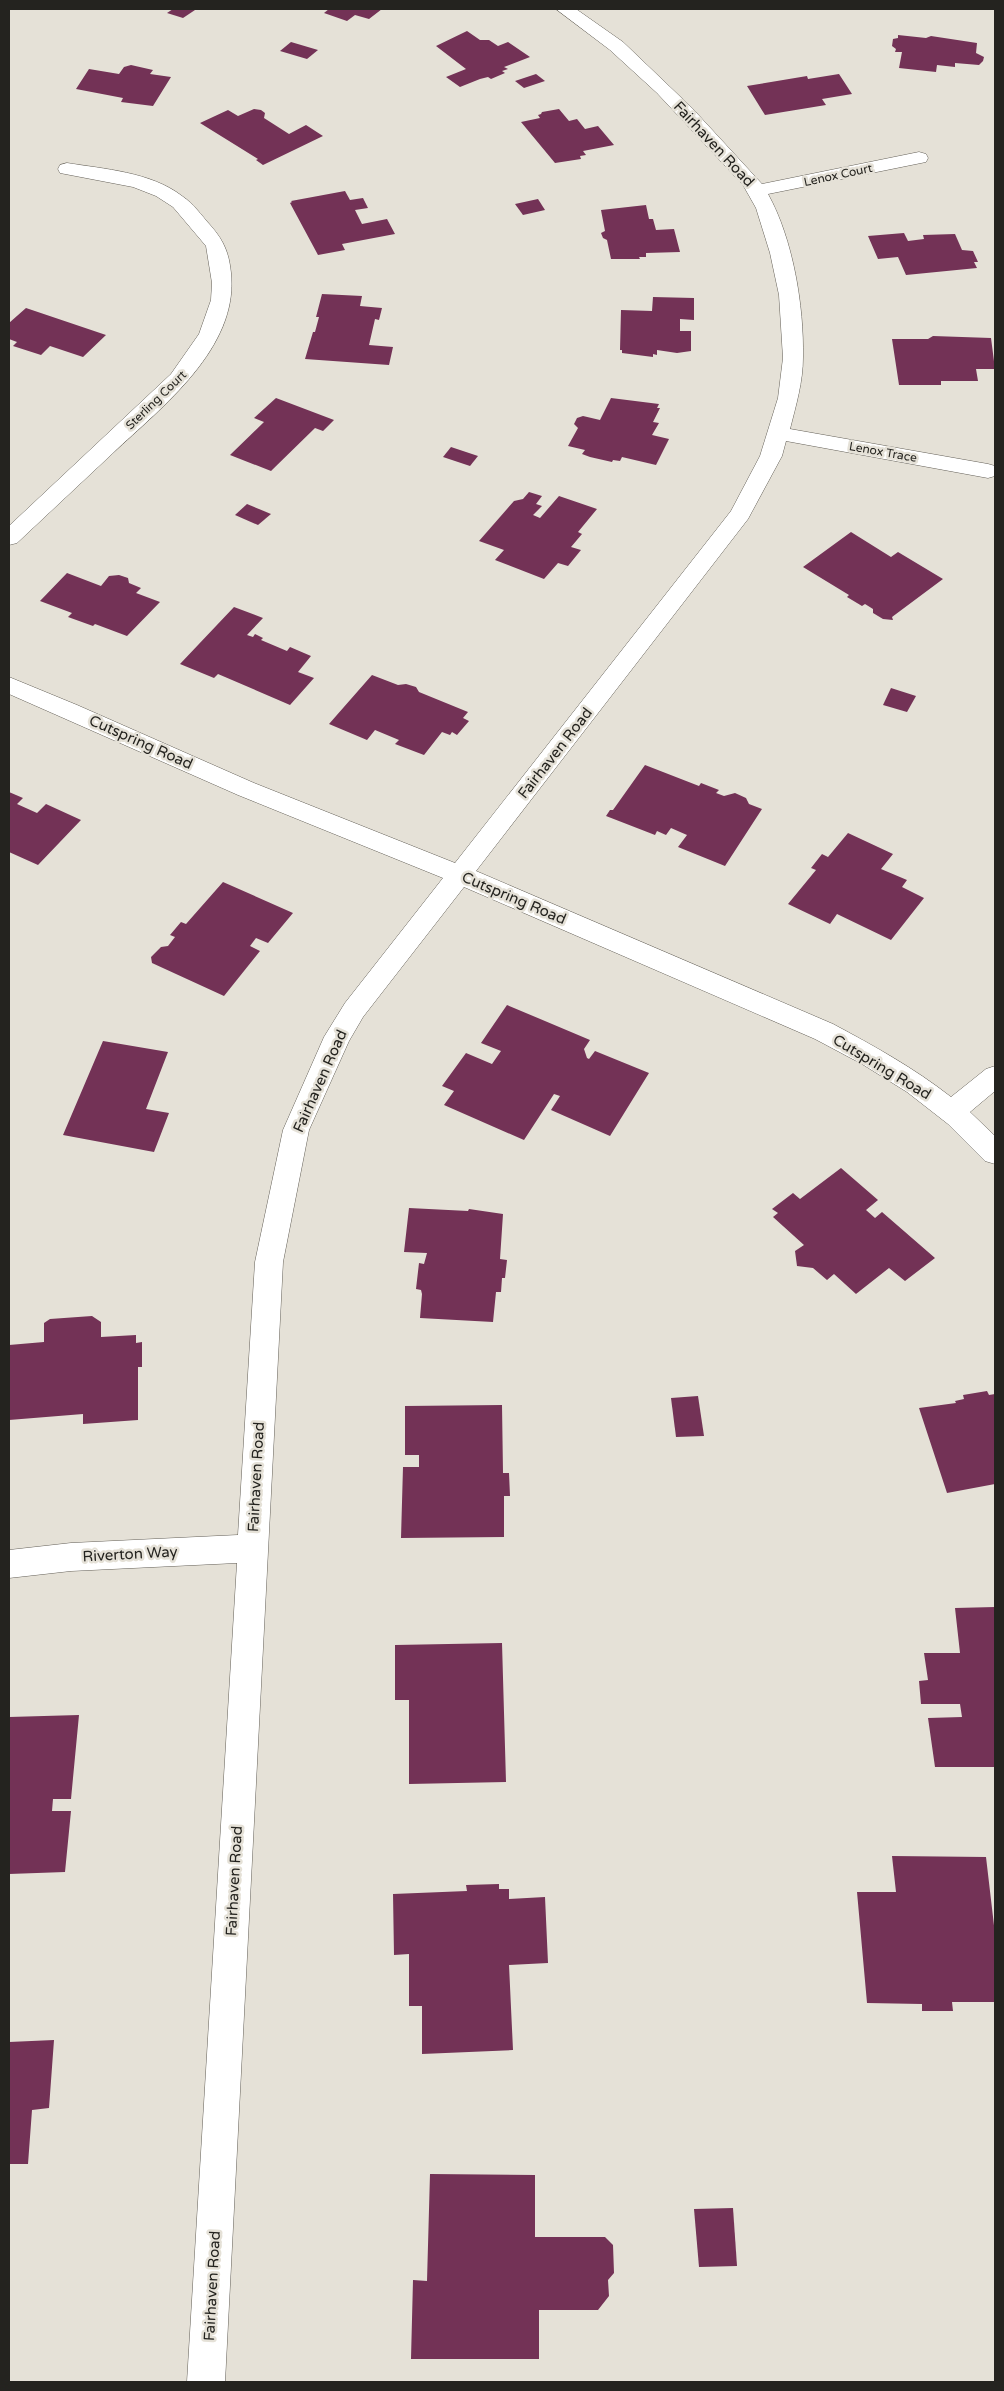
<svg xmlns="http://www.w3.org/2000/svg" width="1004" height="2391" viewBox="0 0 1004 2391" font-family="'Varela Round',sans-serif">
<rect width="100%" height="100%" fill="#e5e1d7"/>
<g fill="#733256">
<path d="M173,9H192L195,10L183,18L167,13Z"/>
<path d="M329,9H382L369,19L355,15L347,21L324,13Z"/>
<path d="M467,31L480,40H489L498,46L508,42L530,57L504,67L508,69L502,71L505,73L491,79L488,77L480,79L460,87L446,77L466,69L436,46Z"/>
<path d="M898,35L926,38L931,36L977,43L976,53L984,57L983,61L979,65L955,63V67L937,65L936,72L899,68L902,52H895L896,49L892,46L893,39L898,38Z"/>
<path d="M291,42L318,50L307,59L280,51Z"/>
<path d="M131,65L153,70L150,74L171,77L153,106L121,102L123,98L76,89L89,69L119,74L124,67Z"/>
<path d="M536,74L545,81L524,88L515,81Z"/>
<path d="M839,74L852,94L822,99L826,105L765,115L747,86L807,76L808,79Z"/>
<path d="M254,109L261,110L265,113L264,118L289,134L306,125L323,136L263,165L256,160L258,159L200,123L228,110L238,116Z"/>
<path d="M559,109L569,121L577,119L585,129L598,126L614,145L583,151L586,155L580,156L581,159L555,163L521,122L540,118L538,115L541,114L542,112Z"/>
<path d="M345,191L350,200L363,198L368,208L355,210L362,224L387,219L395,234L342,244L345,250L318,255L290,203L292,202L291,201Z"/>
<path d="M538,199L545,210L523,215L515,204Z"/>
<path d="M646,205L649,219H653L656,230L674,229L680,252L646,253V257H639L640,259H611L607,240L603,238L601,233L605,231L601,210Z"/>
<path d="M904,233L908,241L924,239L923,235L955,234L962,250L973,251L978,262H974L977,268L906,275L898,257L878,259L868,236Z"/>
<path d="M322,294L362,296L360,306L382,308L379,320L375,319L369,345L393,347L389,365L305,359L313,332H315L319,317H316Z"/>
<path d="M653,297L694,298V320L680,319V331H691V351L677,353L657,350V355L653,354V357L622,353V350H620L621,310L652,311Z"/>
<path d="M26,308L106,335L83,357L50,346L41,355L13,346L17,342L9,339V323Z"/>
<path d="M933,336L991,338L995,369H976L978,381H941V385H899L892,339H928Z"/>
<path d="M276,398L334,420L323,431L315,428L271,471L230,455L264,422L254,418Z"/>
<path d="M611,398L659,404L657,408H660L653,422L659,423L652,435L669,439L656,465L622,457L620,461L613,460L612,462L590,457L582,454L585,450L568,446L578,428L574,424L577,418L583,416L600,420Z"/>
<path d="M451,447L478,456L470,466L443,457Z"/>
<path d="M529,492L542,496L536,504L542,506L533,515L540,518L559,496L597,509L578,532L582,534L571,547L581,550L568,566L558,563L544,579L495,560L504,550L479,541L514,501L523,499Z"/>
<path d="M247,504L271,514L258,525L235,515Z"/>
<path d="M851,532L891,557L898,552L943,579L892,617L893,620L883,619L873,613V609L865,604L862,606L847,597L849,595L803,567Z"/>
<path d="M67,573L101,586L109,576L119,575L128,578L129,583L141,588L136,593L160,602L127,636L95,624L93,626L68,617L72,613L40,601Z"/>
<path d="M234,607L263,618L247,635L253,637L255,634L263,638L261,640L287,651L290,647L311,656L298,672L314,678L290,705L218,674L214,678L180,664Z"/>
<path d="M372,675L398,685L406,684L416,687L419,692L468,712L463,718L469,721L457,735L452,732L450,735L442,732L424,755L395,744L399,740L375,730L367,740L329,724Z"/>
<path d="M891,688L916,696L907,712L883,705Z"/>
<path d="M645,765L699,786L701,783L719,790L716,793L724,796L735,793L746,798L749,804L762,809L725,866L678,847L687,835L671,828L666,835L657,831L655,835L606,816L610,810H613Z"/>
<path d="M9,792L23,798L17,804L37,813L46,804L81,820L38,865L9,852Z"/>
<path d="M848,833L893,854L881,869L907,880L902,887L924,898L891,940L837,914L830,924L788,904L816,870L811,868L822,854L828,857Z"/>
<path d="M223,882L293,913L268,943L256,938L250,946L260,951L224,996L152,963L151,957L161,947L168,946L175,937L170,935L181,922L186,924Z"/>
<path d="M507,1005L590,1040L584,1049L587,1058L589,1059L595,1051L649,1073L610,1136L551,1110L560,1096L554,1094L524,1140L444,1105L454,1091L442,1086L466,1053L492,1064L501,1051L481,1043Z"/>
<path d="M103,1041L168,1052L146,1109L169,1113L154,1152L63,1135Z"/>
<path d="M841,1168L878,1200L866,1210L875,1218L882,1212L935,1258L905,1281L889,1268L856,1294L834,1274L827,1280L813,1268L797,1266L795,1251L804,1245L773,1217L778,1213L772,1209L793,1193L800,1199Z"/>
<path d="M409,1208L468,1211L469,1209L503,1214L500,1259L507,1260L505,1278H502L501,1292H496L493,1322L420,1318L422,1294L421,1290L416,1289L419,1263L424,1264L427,1253L404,1252Z"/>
<path d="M92,1316L101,1322V1337L136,1335V1343L142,1342V1367H138V1420L83,1424V1414L9,1420V1345L44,1342V1323L50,1319Z"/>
<path d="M987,1391L989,1395L995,1394V1484L947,1493L919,1408L956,1403L955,1401L964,1399L963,1395Z"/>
<path d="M698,1396L704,1436L676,1437L671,1398Z"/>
<path d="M502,1405L503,1473H509L510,1496H504V1537L401,1538L403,1467H419V1455H405V1406Z"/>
<path d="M995,1607V1767H935L928,1718L962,1717L960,1704H921L919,1681L928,1680L924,1653H960L955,1608Z"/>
<path d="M502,1643L506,1782L409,1784V1700H395V1645Z"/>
<path d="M79,1715L71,1799H53L52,1811H71L65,1872L9,1874V1717Z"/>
<path d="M892,1856L986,1857L995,1934V2002H952L953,2011H922V2004L867,2003L857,1892H896Z"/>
<path d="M499,1884V1889H509V1899L545,1897L548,1963L509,1965L513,2050L422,2054V2006H409V1954L394,1955L393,1894L467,1891L466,1885Z"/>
<path d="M54,2040L49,2108L32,2110L28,2164H9V2042Z"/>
<path d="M430,2174L535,2175V2237H605L613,2245L614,2273L608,2280L609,2296L598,2310H539V2359H411L413,2280L427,2281Z"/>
<path d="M733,2208L737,2266L699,2267L694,2209Z"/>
</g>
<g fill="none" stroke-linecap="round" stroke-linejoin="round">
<g stroke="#646058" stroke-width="1">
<g id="street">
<path d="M556,9H576L623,42L692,108L762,184L919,152L926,154L928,158L926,162L768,194C793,239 804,306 803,357C803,382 796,405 790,429L988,464L995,466V476L988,478L786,441L782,456L748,519L476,871L833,1024C874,1046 914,1068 951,1097L986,1069L995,1066V1091L970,1112L995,1136V1164L985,1161L948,1124L907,1092L862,1064L815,1039L464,887L363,1017L349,1041L309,1130L283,1262L225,2382H187L237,1563L71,1571L9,1578V1550L71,1543L238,1535L255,1262L283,1130L324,1037L345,1003L443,878L238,795L9,694V677L77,705L254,783L455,863L731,511L760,456L778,398L783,358L779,295L770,253L756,208L743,185L657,93L610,50Z"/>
<path d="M67,163C104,169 151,172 182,196C194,204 201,215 211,226C224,241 229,253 231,273C239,348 162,407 113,453C81,483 49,513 17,543L9,545V526L171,374L199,334L211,300L212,283L206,246L173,207L156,196L133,187L60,173L58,169L60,165Z"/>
</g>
</g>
<use href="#street" fill="#fff" fill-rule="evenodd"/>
</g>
<g text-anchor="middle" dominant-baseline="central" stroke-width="5" stroke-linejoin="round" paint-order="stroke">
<g font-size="12" fill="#24231f" stroke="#e5e1d7">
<text transform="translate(838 175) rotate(-12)">Lenox Court</text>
<text transform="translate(156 400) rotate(-44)">Sterling Court</text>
<text transform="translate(883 452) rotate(10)">Lenox Trace</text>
</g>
<g font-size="15" fill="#24231f" stroke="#e5e1d7">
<text transform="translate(714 144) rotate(47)">Fairhaven Road</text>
<text transform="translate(141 742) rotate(24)">Cutspring Road</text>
<text transform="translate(555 753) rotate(-52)">Fairhaven Road</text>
<text transform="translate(514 898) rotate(23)">Cutspring Road</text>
<text transform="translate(882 1067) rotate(31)">Cutspring Road</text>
<text transform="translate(320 1081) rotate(-66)">Fairhaven Road</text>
<text transform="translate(256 1477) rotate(-87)">Fairhaven Road</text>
<text transform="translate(130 1554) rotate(-3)">Riverton Way</text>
<text transform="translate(234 1881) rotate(-87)">Fairhaven Road</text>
<text transform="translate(212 2286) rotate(-87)">Fairhaven Road</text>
</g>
</g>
<rect width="1004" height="2391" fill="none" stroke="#24231f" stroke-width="20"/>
</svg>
